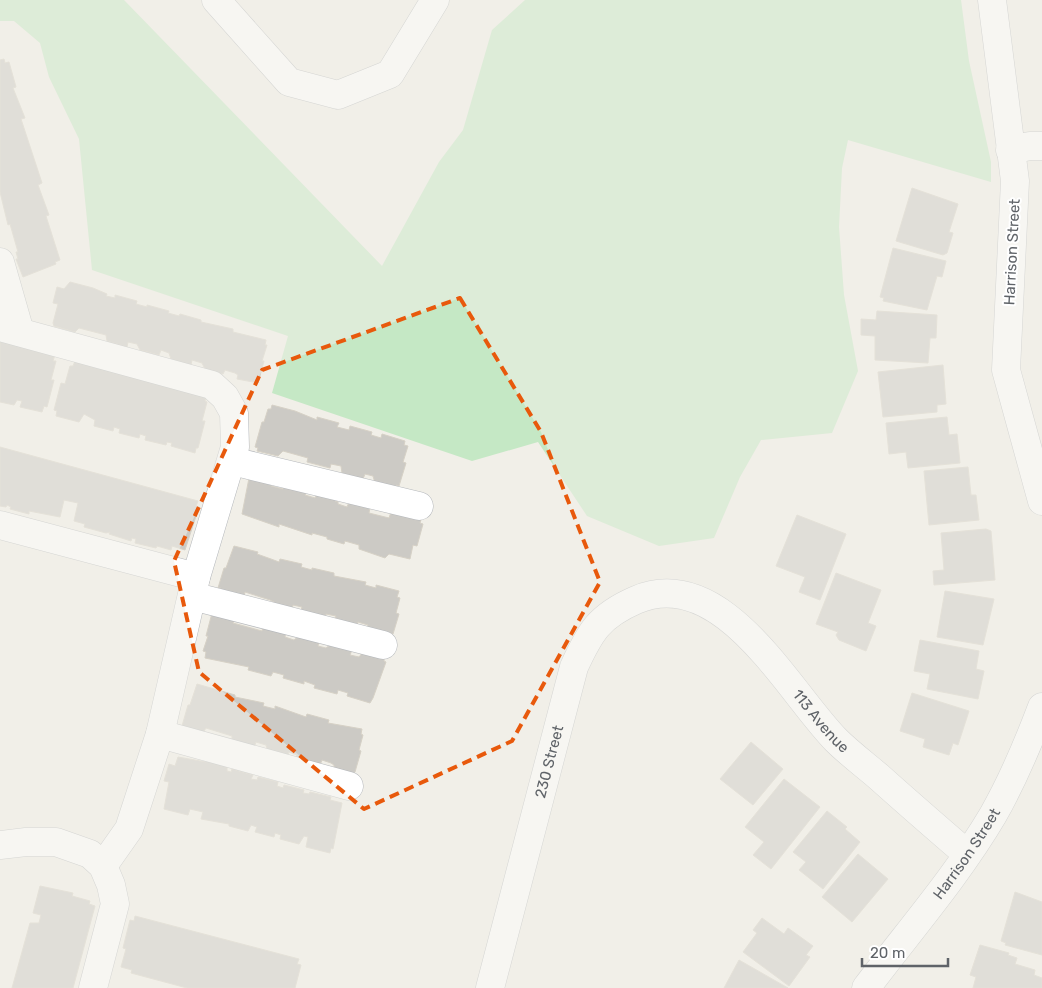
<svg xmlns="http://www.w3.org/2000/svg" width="1042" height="988" viewBox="0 0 1042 988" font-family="Rubik,sans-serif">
<rect width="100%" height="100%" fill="#f1efe8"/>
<path fill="#c5e8c5" d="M0,0H124L382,266L439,162L463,130L492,30L525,0H961L969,61L991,162V182L848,140L842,168L839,227L844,295L858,371L832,433L761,440L740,477L714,538L659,546L587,516L538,442L472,461L272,393L288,336L92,270L79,139L49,77L40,43L14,21H0Z"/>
<g fill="#cccac5" stroke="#d6d1c6">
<path d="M4,59L5,63L9,62L16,87L13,88L25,118L21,119L42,183L38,185L49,215L46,216L60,260L55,262L56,264L23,277L16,259H18L16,252H18L10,224L8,225L0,192V60Z"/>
<path d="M912,188L958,204L949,232L953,233L947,253L943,255L896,241Z"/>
<path d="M893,248L946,261L942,277L937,276L927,310L883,301L884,298L880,297Z"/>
<path d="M70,282L93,288L107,294L106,296L115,298V295L137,301L136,304L147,307V305L169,311L168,313L179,316L180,314L201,320V322L233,329V332L266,340L265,345H267L262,361H264L258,383L237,379L238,375L235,373L225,370L223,374L205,369L202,363L192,360L191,365L171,359L169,353L161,350L159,355L140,350L137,344L128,342L127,347L107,341L106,335L79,328L75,332L54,326L53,323L58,304L53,303L57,287L64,289Z"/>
<path d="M877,311L937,315L936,338H930L928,363L875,360V336L861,335V319L876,320Z"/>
<path d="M0,340L55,355L53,361H56L51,380H54L47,407L44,406L42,412L20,407L22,401L17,400L14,405L0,402Z"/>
<path d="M75,361L206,395L205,401L207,402L202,421H205L198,448H196L195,453L171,446L172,443L167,442L166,445L145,440L146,436L140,434L139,438L119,433L120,429L114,427L113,431L94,426L95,420L84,414L79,422L56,416L57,411L54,410L61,383L65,384L70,366H73Z"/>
<path d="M943,365L946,404L937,405V412L883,417L878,372Z"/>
<path d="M272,405L295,411L317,420V417L339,423L337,427L349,430L350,426L372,432L371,435L381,438L382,434L405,441L404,445L408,446L403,462L406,463L399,486L396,485L395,488L375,483L373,476L365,474L363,479L342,473L341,466L331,464L330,468L307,462L308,458L283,451L278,456L257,451L258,448L255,447L262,422H264L268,409H271Z"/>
<path d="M947,417L949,435L957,434L960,463L908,468L906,452L889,454L886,423Z"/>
<path d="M0,447L198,501L196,506L199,507L185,550L172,546L171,550L157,546L156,548L135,543L136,539L132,538L131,541L109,534L110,532L106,533L84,527L85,524L74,521L78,503L64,500L60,517L29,511V514L10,509L11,507L7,505L6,507L0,506Z"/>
<path d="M968,467L971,495H976L979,520L929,525L924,471Z"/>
<path d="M249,478L272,481L271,486L283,489L284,484L307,490L305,495L315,498L317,493L335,498V501L338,502V504L347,507L349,502L370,508L369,513L389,518L391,512L421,520L420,523L423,524L417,546L413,545L410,559L389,554L385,558L359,549V545L345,541L344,544L327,539V537L312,533V535L279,524V527L242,514Z"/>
<path d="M797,515L846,534L820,600L799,592L805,577L776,566Z"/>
<path d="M986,529L991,531L995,580L934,585L933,571L944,570L941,533Z"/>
<path d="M234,546L258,552L257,554L271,559L279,562L280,559L302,564L301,567L312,570V568L334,573V576L366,582L365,585L376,588V585L399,591L397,597L400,598L396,613L399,614L393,634L390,633L389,637L366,631L368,625L358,622L356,628L338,622L339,619L335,618L336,616L326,614L325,620L301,610L302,607L293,605L292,610L273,605L274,602L270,600L245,592L244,596L220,592L221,588H218L224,568H226Z"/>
<path d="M836,573L881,590L868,623L876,626L866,651L839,640L836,635L838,632L816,624Z"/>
<path d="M945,591L994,599L983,645L937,637Z"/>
<path d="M212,613L234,619L233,623L262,631L263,626L286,632L285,637L294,640L300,635L319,641L318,646L326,648L331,644L352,650L350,655L359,657L363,652L384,658V661L386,662L373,698L370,703L347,696L348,693L338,690L337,694L314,688L315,685L304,681V684L283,678L284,675L273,672L271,676L248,670L249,667L205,658L206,652L203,651L208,636H206Z"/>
<path d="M920,640L979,651L976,669L984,671L978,699L927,689L930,674L914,671Z"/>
<path d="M197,684L235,695V697L264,703L263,706L275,709V706L306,717L307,714L329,720L328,723L362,729L361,734L363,735L359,750L361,751L355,772L352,774L334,769V765L331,763L322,760L320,765L300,760L301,758L296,757L297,755L289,752L287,757L268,752L266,745L256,742L254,748L236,743V740L232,739V736L206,728L202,734L183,729L182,726L188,705H190Z"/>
<path d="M912,693L969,711L958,745L953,743L949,755L923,747L925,739L900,731Z"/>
<path d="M751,742L783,769L753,805L720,779Z"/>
<path d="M178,757L206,762L207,760L227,765V771L231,772L232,769L253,775L251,779L257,780L258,777L278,782L277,786L283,788L284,785L304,790L303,793L309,794L310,792L331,797L330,800L342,803L333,849L331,848L330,853L306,847L308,837L304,836L299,844L280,839L281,835L275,833L274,837L255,832L257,827L251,825L248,831L229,826V824L201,819L203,812L190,809L188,815L164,809L169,782L164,781L169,764L175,766Z"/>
<path d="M784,779L820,807L771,869L753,855L764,842L745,827Z"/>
<path d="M827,811L847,827L845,829L860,842L823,889L799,870L806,862L793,852Z"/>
<path d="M858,854L888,879L852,922L822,897Z"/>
<path d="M40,886L73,893L72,896L90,901L89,904L95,906L73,988H12L30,923H39L41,915L33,913Z"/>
<path d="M1015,892L1042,902V955L1005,945L1006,943L1001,941Z"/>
<path d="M135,916L299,959L297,964L301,965L295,988H187L131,973L132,970L121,967L126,949L123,948L130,920L134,921Z"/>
<path d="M762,918L784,934L788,928L813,946L806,955L810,957L789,986L743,952L757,933L753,930Z"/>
<path d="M980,945L1009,953L1008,955L1017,958L1015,964L1035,970L1034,975L1042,978V988H973L976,977L970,975Z"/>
<path d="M739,960L788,988H724Z"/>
</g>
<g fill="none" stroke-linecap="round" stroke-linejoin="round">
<g stroke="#b5b8bc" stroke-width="29">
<g id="minor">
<path d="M216,0L289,82L338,95L390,74L435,0"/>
<path d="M992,0L1015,181L1006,370L1042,501"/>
<path d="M1010,150L1030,146H1042"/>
<path d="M0,262L20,332"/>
<path d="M0,327L212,385L225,397L234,413L235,447L196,577L160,734L129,829L103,866"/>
<path d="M232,461L419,506"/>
<path d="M0,525L196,577"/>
<path d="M192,596L383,645"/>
<path d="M160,734L349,786"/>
<path d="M0,845L26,842H56L90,854L103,866L111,885L115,904L93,988"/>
<path id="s1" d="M490,988L574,667C590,632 599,616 636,600C722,563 788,691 836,740C849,753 865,765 879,777C908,803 938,829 967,854"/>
<path id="s2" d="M866,988C909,931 957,876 993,815C1013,780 1028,744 1042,707"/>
</g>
</g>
<use href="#minor" stroke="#fff" stroke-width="28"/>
</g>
<path d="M0 0H1042V988H0ZM460,298L541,432L600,582L512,741L364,809L199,672L174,561L262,370Z" fill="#f1efe8" fill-opacity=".55" fill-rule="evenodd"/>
<path fill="none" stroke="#e8590c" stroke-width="4" stroke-dasharray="10 6" stroke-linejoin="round" d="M460,298L541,432L600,582L512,741L364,809L199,672L174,561L262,370Z"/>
<g text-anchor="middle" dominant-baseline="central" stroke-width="4" stroke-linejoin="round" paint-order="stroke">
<g font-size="15" fill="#5f6368" stroke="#fff">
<text transform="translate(1012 252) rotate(-87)">Harrison Street</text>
<text stroke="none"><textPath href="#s1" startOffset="664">113 Avenue</textPath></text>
<text stroke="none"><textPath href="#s1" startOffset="234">230 Street</textPath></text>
<text stroke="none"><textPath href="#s2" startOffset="168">Harrison Street</textPath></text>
</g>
</g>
<path d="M862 958v8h86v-8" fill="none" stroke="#5f6368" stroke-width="2.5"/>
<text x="870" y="958" font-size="15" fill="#5f6368" stroke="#ffffff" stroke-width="4" paint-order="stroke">20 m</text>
</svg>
